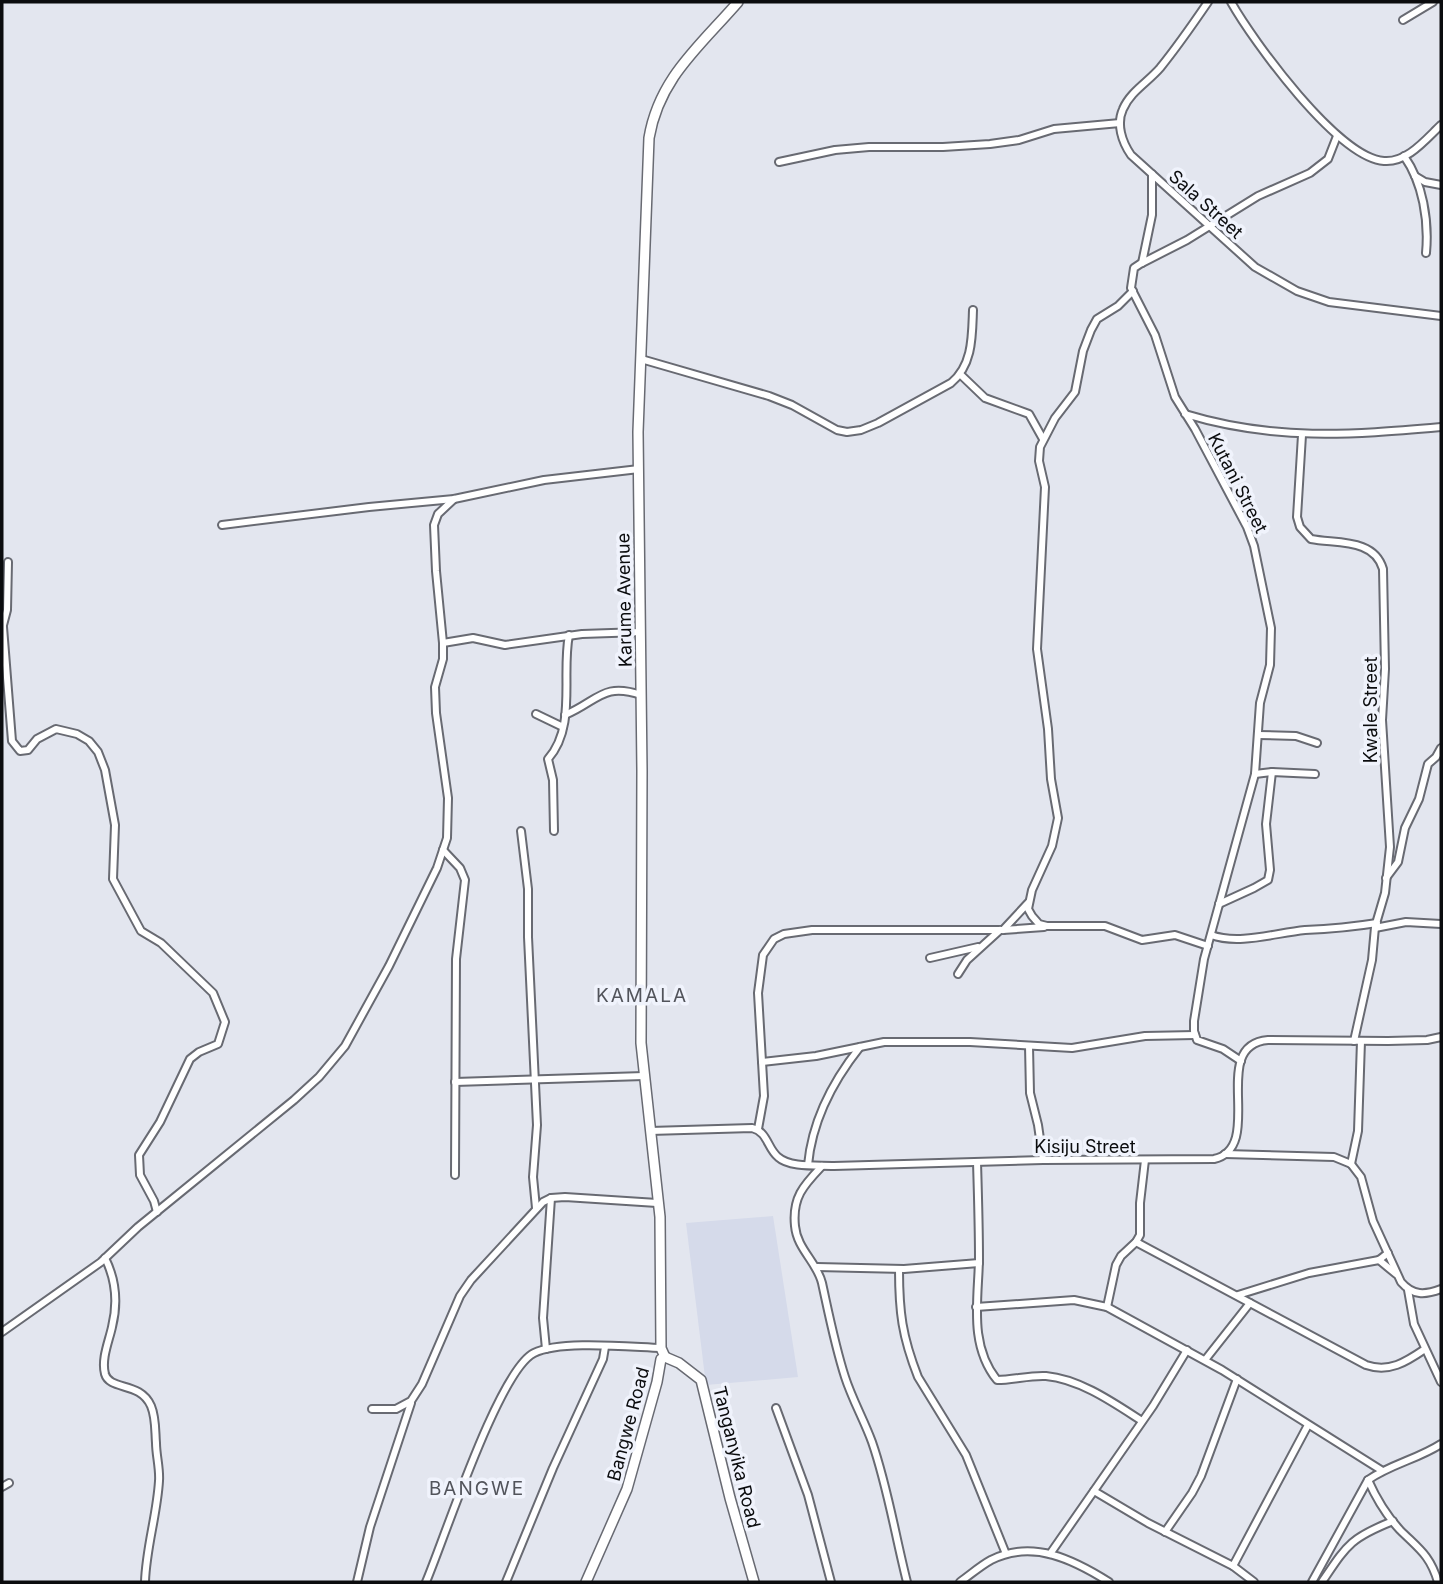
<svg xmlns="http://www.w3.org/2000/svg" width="1443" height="1584" viewBox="0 0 1443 1584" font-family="Inter,sans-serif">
<rect width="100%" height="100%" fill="#e3e6ef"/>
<path fill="#d5daea" d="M773,1216L798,1377L706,1385L686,1223Z"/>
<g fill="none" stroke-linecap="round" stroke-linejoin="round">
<g stroke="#686a72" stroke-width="10">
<g id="street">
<path d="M1208,2C1193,24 1177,47 1160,68C1148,82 1130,92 1123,109C1116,124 1122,142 1131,155L1255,267L1297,291L1329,302L1441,316"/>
<path d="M1231,2C1253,41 1338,158 1384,161C1407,163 1426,139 1441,125"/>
<path d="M1403,20L1433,2"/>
<path d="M1404,156C1423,183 1429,221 1426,253"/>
<path d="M779,162L835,150L869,147H943L990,144L1019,140L1054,129L1120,123"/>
<path d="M1415,176L1425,182L1441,185"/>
<path d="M1142,263L1152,215V174"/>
<path d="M1133,291L1118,306L1097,319L1091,330L1083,351L1075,392L1055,418L1040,447L1039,461L1045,487L1037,649L1048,729L1051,779L1058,818L1052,846L1032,890L1028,909L1032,916L1039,924L1047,926H1105L1142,940L1175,935L1208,946"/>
<path d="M641,359L769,396L792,405L837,430L847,432L861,430L878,423L951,383C973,365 972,336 973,310"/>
<path d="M961,375L985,398L1029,414L1043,439"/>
<path d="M1185,414C1274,441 1350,435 1441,427"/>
<path d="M1302,435L1297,517L1300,527L1311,539C1336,544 1374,538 1383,569L1385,669L1382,720L1390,847L1385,893L1375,927L1372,960L1354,1041"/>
<path d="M222,525L369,507L454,499L544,480L639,469"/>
<path d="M3,627L12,741L20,751L28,750L37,739L56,729L77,734L89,741L98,752L105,770L115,825L113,879L141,931L161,943L213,993L225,1022L218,1044L199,1052L190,1059L160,1122L139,1155L140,1175L154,1201L157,1212"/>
<path d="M2,629L7,610L8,562"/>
<path d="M443,643L473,638L505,645L582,634L641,632"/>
<path d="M536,714L563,727"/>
<path d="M565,715C598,701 603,682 641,695"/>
<path d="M1258,735L1296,736L1317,743"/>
<path d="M1255,774L1272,772L1315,774"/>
<path d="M521,831L528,889V937L537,1125L533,1177L536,1208"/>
<path d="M554,831L553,780L548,759C577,726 561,675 569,635"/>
<path d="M443,850L460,868L465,880L456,959L455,1175"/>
<path d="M1386,878L1398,862L1405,828L1419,799L1428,764L1436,757L1441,748"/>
<path d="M1219,904L1254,888L1268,880L1270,870L1266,824L1272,772"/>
<path d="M1375,928L1406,922L1441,924"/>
<path d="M1003,930L1028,903"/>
<path d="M1211,935C1239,945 1275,933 1305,930C1329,929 1352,927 1377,923"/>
<path d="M930,958L978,947"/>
<path d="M958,974L967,960L1000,930"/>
<path d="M1029,1046L1030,1093L1038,1125L1043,1160"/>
<path d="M1241,1061L1223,1049L1197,1040L1194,1031V1021L1204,959L1255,774L1260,703L1270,665L1271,628L1254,546L1247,527L1195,429L1175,397L1155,335L1131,288L1134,268L1140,264L1187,240L1258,196L1310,173L1328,159L1337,136"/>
<path d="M762,1062L816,1056L884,1042H970L1072,1048L1145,1036L1195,1035"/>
<path d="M455,1082L644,1076"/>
<path d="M758,1129L764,1096L758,993L763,955L774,939L784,934L812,930H1003L1044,927"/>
<path d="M650,1131L752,1128C768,1132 767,1148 778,1157C790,1168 818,1165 834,1166L1043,1160L1214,1159C1267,1147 1207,1045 1268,1040L1388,1041L1427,1040L1441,1037"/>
<path d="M1225,1154L1334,1157L1351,1164L1361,1177L1373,1221L1401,1282C1413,1296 1425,1295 1441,1289"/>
<path d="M977,1162C978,1195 979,1227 979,1260C978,1301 969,1345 997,1380C1013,1380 1030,1375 1046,1376C1080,1379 1114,1403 1142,1421"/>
<path d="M1351,1164L1358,1131L1361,1041"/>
<path d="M808,1165C812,1121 833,1081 860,1047"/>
<path d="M822,1166C804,1185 792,1197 795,1226C797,1249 817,1262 822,1283C829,1315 835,1346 845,1377C852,1399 864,1420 872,1442C888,1488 895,1535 907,1582"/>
<path d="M1136,1242L1366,1365C1389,1373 1406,1362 1425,1349"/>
<path d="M105,1258C116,1280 118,1303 112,1327C109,1341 101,1359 105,1374C110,1391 140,1381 151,1406C156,1418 155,1431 156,1443C156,1455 160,1469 159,1481C157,1515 146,1548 145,1582"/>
<path d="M1379,1260L1396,1274"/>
<path d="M817,1267L904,1269L979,1263"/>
<path d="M899,1269C899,1312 902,1336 918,1377L966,1455L1006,1554"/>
<path d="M1408,1290L1414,1324L1441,1382"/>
<path d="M1238,1295L1309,1273L1379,1260L1388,1253"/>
<path d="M976,1307L1074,1300L1107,1307L1222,1370L1381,1470"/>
<path d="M1107,1307L1116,1265L1121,1256L1136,1242L1140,1235V1203L1145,1160"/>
<path d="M2,1332L101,1262L138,1227L294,1100L319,1077L345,1046L389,966L437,868L447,838L448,798L436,713L435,687L443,659V643L436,571L434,525L438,514L454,499"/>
<path d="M546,1349L543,1318L551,1198"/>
<path d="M1205,1360L1250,1303"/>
<path d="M776,1408L808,1495L831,1582"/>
<path d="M372,1409H396L411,1401L422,1384L460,1296L471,1280L543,1202L551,1198L565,1197L657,1203"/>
<path d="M1368,1480C1376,1498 1386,1515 1400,1530C1419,1549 1430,1555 1438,1582"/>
<path d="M2,1487L9,1483"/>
<path d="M1094,1491L1148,1523L1233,1566L1254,1582"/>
<path d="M1165,1532L1192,1493L1201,1476L1237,1379"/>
<path d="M1050,1554L1153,1406L1187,1350"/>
<path d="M1233,1566L1308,1425"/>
<path d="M357,1582L370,1527L411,1403"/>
<path d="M426,1582C444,1540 499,1370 534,1353C560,1340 630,1347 661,1348"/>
<path d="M506,1582L553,1468L603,1359L605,1347"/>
<path d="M960,1582C970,1575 980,1566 991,1560C1033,1539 1074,1560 1109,1582"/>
<path d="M1312,1582L1368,1480C1391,1464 1418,1459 1441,1444"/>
<path d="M1322,1582C1347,1545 1350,1538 1393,1521"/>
</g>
</g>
<g stroke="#686a72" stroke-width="12">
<g id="secondary">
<path d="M665,1357L679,1363L701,1380L730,1498L754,1582"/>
<path d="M586,1582L627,1489L657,1382L661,1359L665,1357L661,1348L660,1217L641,1043L642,771L638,432L649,138C659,78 700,46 738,2"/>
</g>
</g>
<use href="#street" stroke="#fff" stroke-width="6"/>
<use href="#secondary" stroke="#fff" stroke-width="9"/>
</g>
<g text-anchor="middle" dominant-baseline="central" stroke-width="7" stroke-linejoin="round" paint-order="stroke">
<g font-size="18" fill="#0b0c0e" stroke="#f0f3fc">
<text transform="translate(1206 204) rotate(42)">Sala Street</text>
<text transform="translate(1238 483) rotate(63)">Kutani Street</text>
<text transform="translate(624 600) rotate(-91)">Karume Avenue</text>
<text transform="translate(1370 710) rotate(-90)">Kwale Street</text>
<text x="1085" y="1146">Kisiju Street</text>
<text transform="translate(628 1424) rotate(-75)">Bangwe Road</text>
<text transform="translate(737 1457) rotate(76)">Tanganyika Road</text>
</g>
<g font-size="19" letter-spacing="2" fill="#52545b" stroke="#f0f3fc">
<text x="642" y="995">KAMALA</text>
<text x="477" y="1488">BANGWE</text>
</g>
</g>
<rect width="1443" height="1584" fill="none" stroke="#0b0c0e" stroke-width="7"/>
</svg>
